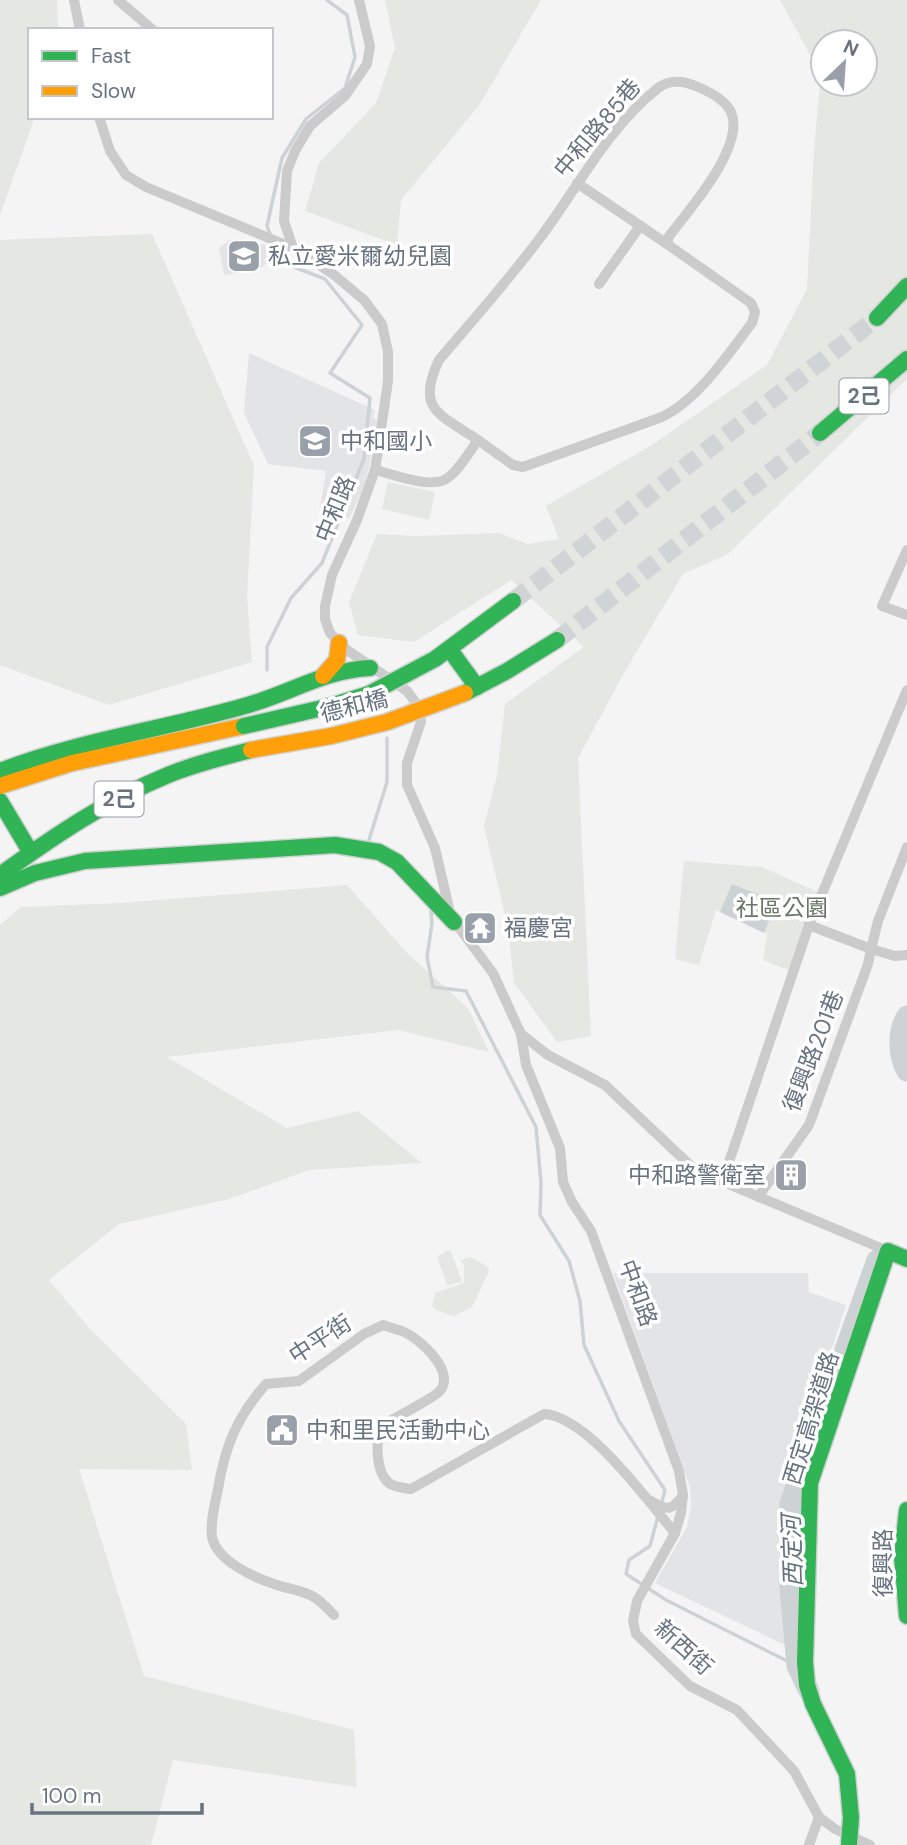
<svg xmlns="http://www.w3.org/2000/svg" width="907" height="1845" viewBox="0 0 907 1845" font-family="'DM Sans','Noto Sans TC',sans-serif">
<rect width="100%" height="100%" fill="#f4f4f4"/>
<g fill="#e3e4e5">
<path d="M230,240L266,245L268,263L257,270L224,275L219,248Z"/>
<path d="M249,353L375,410L373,418L377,419L369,468L364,487L349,519L337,514H319L326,471L268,464L244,413Z"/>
<path d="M613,1273H808L809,1292L846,1305L800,1447L787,1646L655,1583L687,1527L691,1505L690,1487Z"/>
</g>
<g fill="#e4e7e2" fill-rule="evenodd">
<path d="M0,0H57L58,30H30V117H35L0,215Z"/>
<path d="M385,0H541L480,104L401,200L397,245L305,211L319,163L376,103L395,48Z"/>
<path d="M780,0H907V379L728,554L683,574L624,673L578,758L591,1036L557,1042L514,983L508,928L484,826L497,775L505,704L584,647L511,580L414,642L358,635L349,602L377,534L416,536L499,533L528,544L559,539L546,506L652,445L767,365L807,289L814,148L821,75ZM823,42H865V84H823Z"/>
<path d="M152,234L254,466L247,597L252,662L109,705L0,665V240Z"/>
<path d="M388,482L435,492L429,520L382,509Z"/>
<path d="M684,861L762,867L822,894L793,972L763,960L767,934L716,910L699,965L675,959Z"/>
<path d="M347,885L408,954L468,1008L489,1052L398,1030L167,1057L287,1128L358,1111L422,1163L309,1170L229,1199L119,1224L49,1280L90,1329L186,1424L192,1470L79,1469L144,1676L354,1730L357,1787L173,1760L151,1845H0V925L21,907L121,903Z"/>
<path d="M450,1249L462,1282L447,1285L437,1257Z"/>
<path d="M470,1257L487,1266L489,1271L472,1307L454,1316L436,1310L432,1306L435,1293L464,1283V1264L460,1260Z"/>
</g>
<path fill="#cdd2d5" d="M732,884L777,902L764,933L720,912Z"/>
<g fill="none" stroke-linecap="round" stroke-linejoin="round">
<g stroke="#cdd2d5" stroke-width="3.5">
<path d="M270,234L267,226L282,158L306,119L345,88L355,57L347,15L327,0"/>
<path d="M267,670V647L291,598L322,563L364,459L370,398L330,373L362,325L325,279L281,262L275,245"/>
<path d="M369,840L387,782V738"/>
<path d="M431,912L432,923L427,957L433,987L466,991L536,1127L541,1183L540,1215L569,1261L580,1301L584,1345L619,1421L665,1490L661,1505"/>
<path d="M658,1516L650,1546L629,1560L626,1574L666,1600L797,1666"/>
</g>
<g stroke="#cdd2d5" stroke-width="21">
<path d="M907,1016C897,1031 898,1056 907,1071"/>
<path d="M809,1691L797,1666L790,1588V1504L877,1260"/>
</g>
<g stroke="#d1d4d7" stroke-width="18" stroke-dasharray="18 9" stroke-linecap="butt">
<path d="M513,601L877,318"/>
<path d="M557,640L820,433"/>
</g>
<g stroke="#d0d1d2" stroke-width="19">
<g id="fast">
<path d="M877,318L907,286"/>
<path d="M820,433L907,359"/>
<path d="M450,650L477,687"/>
<path d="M435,659L513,601"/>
<path d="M465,693L507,671L557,640"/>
<path d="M0,771C80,740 166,729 248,705C290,693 325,670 370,668"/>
<path d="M0,801L31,853"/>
<path d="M0,875C53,837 107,800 168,775C195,764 223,757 251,750"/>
<path d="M0,888L35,873L85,861L335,845L379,852L397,862L454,922"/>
<path d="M907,1510L902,1556L907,1616"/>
<path d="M849,1845L851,1818L847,1774L813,1704L807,1685L805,1662L810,1483L888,1251L907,1259"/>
</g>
</g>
<g stroke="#d0d1d2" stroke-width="19">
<g id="slow">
<path d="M323,676L337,660L339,643"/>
<path d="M0,786L72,763L244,726"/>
</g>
</g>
<g stroke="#cbcbcc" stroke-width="10">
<path d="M74,0L80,30"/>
<path d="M118,0L153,30"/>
<path d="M359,0L370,46L367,64L345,96L310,126L295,151L287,171L284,221L293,248L333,274L364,300L382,324L388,352V381L375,470L357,520L332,575L325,606V619L330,633L347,650L407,691L419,707L421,722L407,763V785L435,848L451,917L493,973L521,1034L548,1055L605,1085L695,1170L888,1251"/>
<path d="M99,117L110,151L126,175L146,187L293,248"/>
<path d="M577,183L667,244"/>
<path d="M599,284L640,226"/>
<path d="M375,470C392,474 430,489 446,479C459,471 469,452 478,440C440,414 415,410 439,360C472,321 506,283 537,242C576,191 607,128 658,88C670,79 685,81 698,87C710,92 725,100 731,112C746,146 689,210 669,236L667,244L751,303L755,312L752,323C728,354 698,400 662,417L523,467L513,465L478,440"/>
<path d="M907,550L882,606L907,615"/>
<path d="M809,925L871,949L878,921L907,847"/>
<path d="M521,1034L526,1065L560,1148L563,1182L572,1202L591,1231L679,1471L683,1495L681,1513L675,1533L637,1601L633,1621L636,1634L690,1686L737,1710L794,1771L819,1817L835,1829L870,1845"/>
<path d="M729,1162L809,925L907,690"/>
<path d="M758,1197L809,1125L868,964L871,949L895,956L907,955"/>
<path d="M651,1501C667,1511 672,1511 683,1495"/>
<path d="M334,1615C328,1609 322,1602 314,1597C302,1590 287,1589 274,1584C253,1577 217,1561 212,1537C210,1522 215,1504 218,1489C225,1446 237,1417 266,1384L299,1381L364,1334L383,1325C389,1327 397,1329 404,1332C420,1339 456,1371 440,1391C434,1398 394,1418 383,1425C375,1437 375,1472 389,1483C394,1487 404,1488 411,1489L544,1414C587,1416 647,1500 675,1533"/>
<path d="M809,1845L819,1817"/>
</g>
<use href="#fast" stroke="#30b455" stroke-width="16"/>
<use href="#slow" stroke="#ff9f0a" stroke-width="16"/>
<g stroke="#d1d2d3" stroke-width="19" stroke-linecap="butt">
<path id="fast-bridge" d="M244,726L331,706L369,694L435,659"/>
</g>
<g stroke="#d1d2d3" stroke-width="19" stroke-linecap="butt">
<path id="slow-bridge" d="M251,750L331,736L387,722L465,693"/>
</g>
<use href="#fast-bridge" stroke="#30b455" stroke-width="16"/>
<use href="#slow-bridge" stroke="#ff9f0a" stroke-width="16"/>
</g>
<defs>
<g id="school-square" transform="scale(1.75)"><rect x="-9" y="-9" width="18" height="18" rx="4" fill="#99a0a9" stroke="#fff"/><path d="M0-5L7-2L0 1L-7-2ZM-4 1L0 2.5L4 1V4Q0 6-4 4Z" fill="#fff"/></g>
<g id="temple-square" transform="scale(1.75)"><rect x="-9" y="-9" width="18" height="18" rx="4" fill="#99a0a9" stroke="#fff"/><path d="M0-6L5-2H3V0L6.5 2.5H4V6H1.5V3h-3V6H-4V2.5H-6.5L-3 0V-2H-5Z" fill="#fff"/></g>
<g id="building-square" transform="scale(1.75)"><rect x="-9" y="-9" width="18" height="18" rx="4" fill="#99a0a9" stroke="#fff"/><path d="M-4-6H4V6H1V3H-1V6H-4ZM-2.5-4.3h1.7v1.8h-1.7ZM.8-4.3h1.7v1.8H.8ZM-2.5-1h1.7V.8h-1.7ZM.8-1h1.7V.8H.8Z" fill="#fff"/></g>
<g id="civic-square" transform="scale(1.75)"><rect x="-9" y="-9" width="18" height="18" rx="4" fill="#99a0a9" stroke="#fff"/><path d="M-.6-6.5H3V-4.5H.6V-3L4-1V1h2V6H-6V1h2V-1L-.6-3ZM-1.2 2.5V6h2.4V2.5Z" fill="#fff"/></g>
</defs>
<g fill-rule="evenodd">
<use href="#school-square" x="244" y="256"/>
<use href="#school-square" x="315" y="441"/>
<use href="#temple-square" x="480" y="928"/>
<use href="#building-square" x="791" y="1175"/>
<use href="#civic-square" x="282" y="1430"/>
</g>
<g text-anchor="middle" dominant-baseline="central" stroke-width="7" stroke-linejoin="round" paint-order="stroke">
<g fill="#fff" stroke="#959da6" stroke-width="2">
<rect x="839.5" y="378.5" width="49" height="35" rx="5"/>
<rect x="94.5" y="781.5" width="49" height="35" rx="5"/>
</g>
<g font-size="21" font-weight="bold" fill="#687380">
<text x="864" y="396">2己</text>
<text x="119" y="799">2己</text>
</g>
<g font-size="23" fill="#687380" stroke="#fff">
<text transform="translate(597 128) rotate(-50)">中和路85巷</text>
<text transform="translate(335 509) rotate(-68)">中和路</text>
<text transform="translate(354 706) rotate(-14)">德和橋</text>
<text transform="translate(813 1051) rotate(-69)">復興路201巷</text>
<text transform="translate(638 1293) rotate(70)">中和路</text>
<text transform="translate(320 1339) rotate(-33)">中平街</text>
<text transform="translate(811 1418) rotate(-73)">西定高架道路</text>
<text transform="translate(883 1563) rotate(-90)">復興路</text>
<text transform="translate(684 1647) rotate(42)">新西街</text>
</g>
<g font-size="23" fill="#687380" stroke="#fff" text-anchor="start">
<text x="268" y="256">私立愛米爾幼兒園</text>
<text x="340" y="441">中和國小</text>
<text x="504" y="928">福慶宮</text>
<text x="766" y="1175" text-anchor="end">中和路警衛室</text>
<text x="306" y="1430">中和里民活動中心</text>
</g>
<g font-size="23" fill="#687866" stroke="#fff">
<text x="782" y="908">社區公園</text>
</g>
<g font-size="24" font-style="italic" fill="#64737c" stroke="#fff">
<text transform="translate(792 1551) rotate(-92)">西定河</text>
</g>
</g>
<rect x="28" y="28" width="245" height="91" fill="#ffffff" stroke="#c3c7cc" stroke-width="2"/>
<rect x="42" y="51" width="35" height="10" fill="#30b455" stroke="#c3c7cc" stroke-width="2"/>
<text x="91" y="63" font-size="21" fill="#687380">Fast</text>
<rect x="42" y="86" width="35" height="10" fill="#ff9f0a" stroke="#c3c7cc" stroke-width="2"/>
<text x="91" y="98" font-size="21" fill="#687380">Slow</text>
<g transform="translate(844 63) rotate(25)"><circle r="33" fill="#ffffff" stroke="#c3c7cc" stroke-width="2"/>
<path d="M0-5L12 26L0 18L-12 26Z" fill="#99a0a9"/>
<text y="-10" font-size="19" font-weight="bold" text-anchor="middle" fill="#687380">N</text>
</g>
<path d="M32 1803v10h170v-10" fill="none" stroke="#687380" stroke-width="3.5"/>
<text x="42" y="1803" font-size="21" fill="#687380" stroke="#ffffff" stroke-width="5" paint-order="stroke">100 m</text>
</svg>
